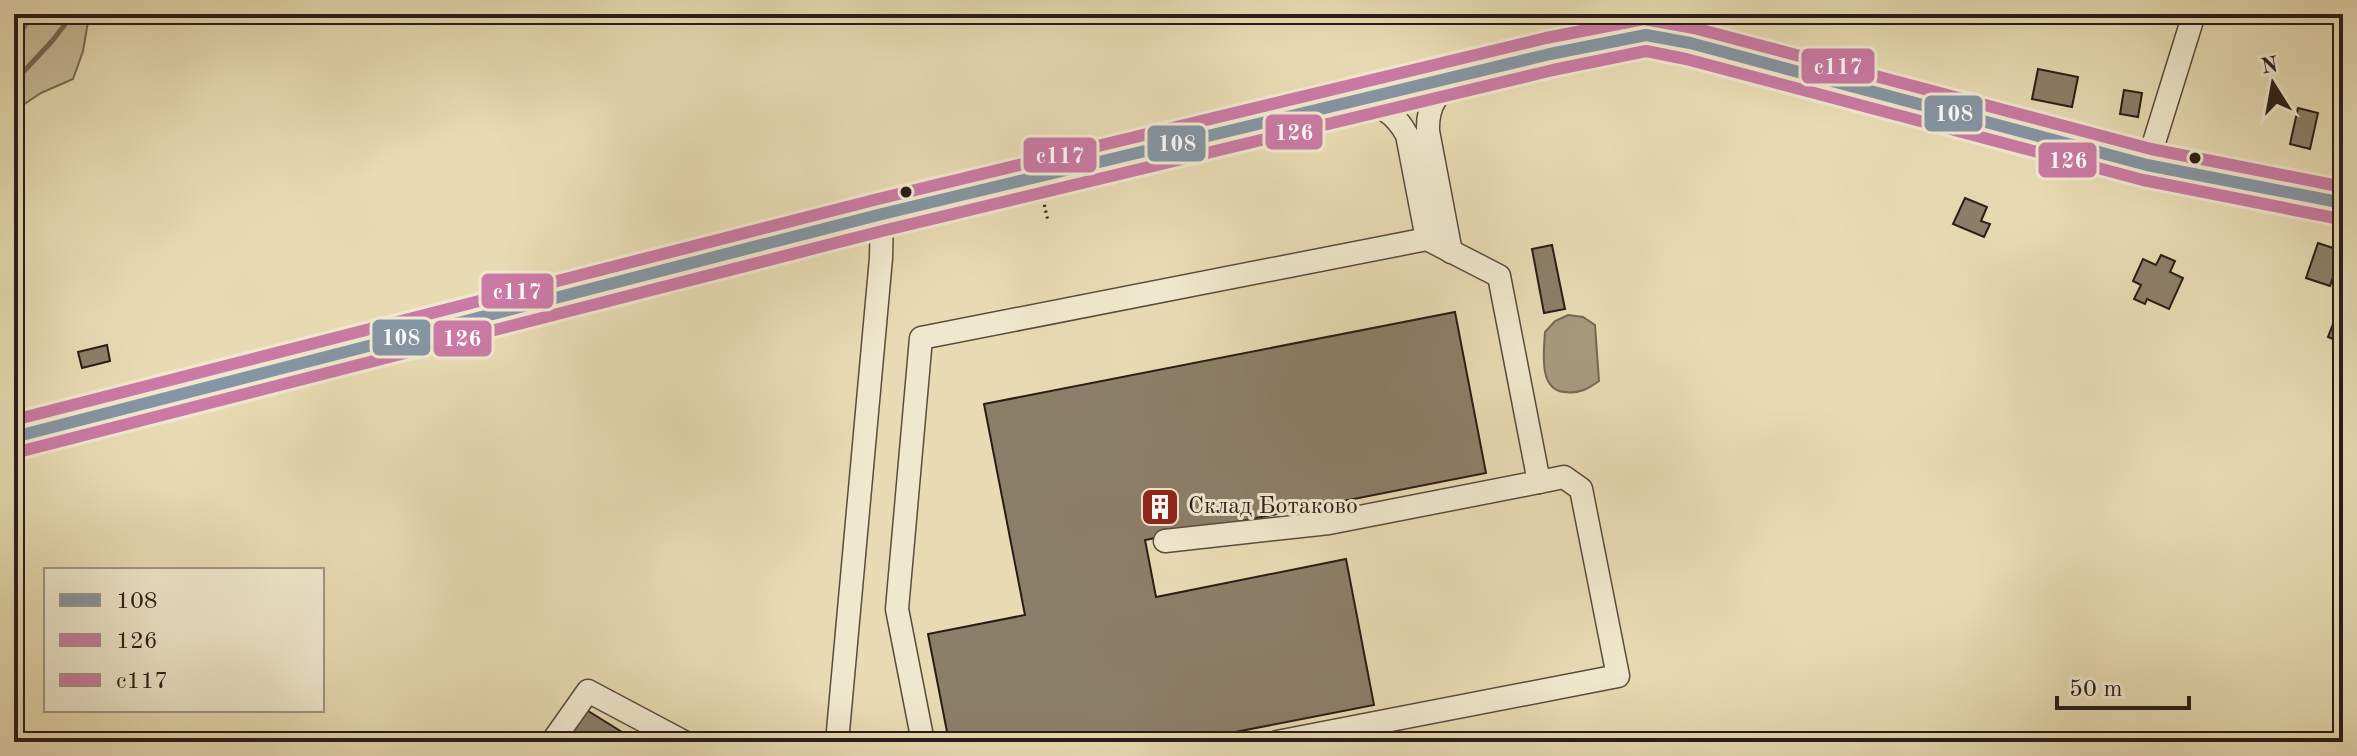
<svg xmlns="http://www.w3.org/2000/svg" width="2357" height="756" viewBox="0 0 2357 756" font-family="'Old Standard TT',serif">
<rect width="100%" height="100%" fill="#e8dbb3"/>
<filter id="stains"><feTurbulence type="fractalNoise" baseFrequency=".0025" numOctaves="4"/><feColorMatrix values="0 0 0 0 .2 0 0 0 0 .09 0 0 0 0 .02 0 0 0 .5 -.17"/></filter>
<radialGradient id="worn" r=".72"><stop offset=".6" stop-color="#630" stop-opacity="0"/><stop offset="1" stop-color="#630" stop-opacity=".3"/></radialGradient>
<path fill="#c8bb99" stroke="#786c58" stroke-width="2" d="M35,14H95L88,22L83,51L73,79L41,93L14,111V44Z"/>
<path fill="#a79a7e" stroke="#756855" stroke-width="2" d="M1568,315L1583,317L1595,325L1599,381C1588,389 1579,394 1564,392C1538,389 1544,351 1545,332L1555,321Z"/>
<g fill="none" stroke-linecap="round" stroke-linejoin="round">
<path stroke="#756855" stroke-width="5" d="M14,82L53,40L73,14"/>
</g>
<g fill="#8c7f69" stroke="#291c18" stroke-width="2">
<path d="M2038,69L2078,77L2072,107L2032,99Z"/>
<path d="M2124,90L2142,93L2138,117L2120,114Z"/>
<path d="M2298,108L2318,113L2310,149L2290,144Z"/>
<path d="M1965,198L1987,207L1981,221L1990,224L1984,237L1953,224Z"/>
<path d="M2318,243L2342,251L2330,286L2306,278Z"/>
<path d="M1552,245L1565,309L1544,313L1532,249Z"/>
<path d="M2161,255L2175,261L2170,272L2183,278L2169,309L2147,299L2145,304L2134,299L2141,285L2133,281L2143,259L2156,265Z"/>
<path d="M1455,312L1486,473L1145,540L1156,597L1346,559L1374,705L1184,742H949L928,634L1025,615L984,404Z"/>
<path d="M2337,314L2343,316V355L2334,352L2338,341L2328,337Z"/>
<path d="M107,345L110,361L82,368L78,352Z"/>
<path d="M585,709L638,742H562Z"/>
</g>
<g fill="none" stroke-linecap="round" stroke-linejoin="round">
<g stroke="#594c3f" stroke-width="25">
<g id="minor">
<path d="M1646,35L1658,14"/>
<path d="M1356,102C1381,104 1395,113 1407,135L1427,239"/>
<path d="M2147,165L2194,14"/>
<path d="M1451,252L1428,131C1427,104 1438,91 1460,77"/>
<path d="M552,742L588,691L684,742"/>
<path d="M837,742L881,258L882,214"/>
<path d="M923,742L897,609L921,338L1427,239L1499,276L1539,482L1329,523L1165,541"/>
<path d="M1277,742L1618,676L1581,489L1564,477L1539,482"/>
</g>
</g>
<g stroke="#291c18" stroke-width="31">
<path id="major" d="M14,437L882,214L1550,54L1646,35L1690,43L2147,165L2343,203"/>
</g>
<path stroke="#291c18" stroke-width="3" stroke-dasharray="2 4" stroke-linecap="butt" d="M1043,199L1048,221"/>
<use href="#minor" stroke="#f0e8ce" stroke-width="22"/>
<use href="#major" stroke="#e8dbb3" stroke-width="28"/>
<g stroke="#f0e8ce" stroke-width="18">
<path id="bus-1" d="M14,437L882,214L1550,54L1646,35L1690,43L2147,165L2343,203"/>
</g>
<g stroke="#f0e8ce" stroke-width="18">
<path id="bus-2" d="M18,452L886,230L1553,70L1646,51L1686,59L2143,180L2340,219"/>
</g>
<g stroke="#f0e8ce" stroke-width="18">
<path id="bus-3" d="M14,420L878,199L1546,38L1644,19L1694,28L2151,149L2343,187"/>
</g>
<use href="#bus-1" stroke="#8595a3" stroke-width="12"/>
<use href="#bus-2" stroke="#ca7aa4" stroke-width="12"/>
<use href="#bus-3" stroke="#ca7aa4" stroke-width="12"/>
</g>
<defs>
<g id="building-square" transform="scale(2)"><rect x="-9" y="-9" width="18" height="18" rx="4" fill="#8f2418" stroke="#f0e8ce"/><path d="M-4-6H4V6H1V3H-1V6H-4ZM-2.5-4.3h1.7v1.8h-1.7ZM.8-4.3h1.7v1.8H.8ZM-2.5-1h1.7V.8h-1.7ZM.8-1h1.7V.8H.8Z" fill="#fff"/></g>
</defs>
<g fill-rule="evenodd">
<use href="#building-square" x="1160" y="507"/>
</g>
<g fill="#291c18" stroke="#f0e8ce" stroke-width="3">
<circle cx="2195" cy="158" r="7"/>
<circle cx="906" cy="192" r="7"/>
</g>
<g text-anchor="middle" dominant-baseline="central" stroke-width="6" stroke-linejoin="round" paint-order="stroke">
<g font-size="24" fill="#291c18" stroke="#f0e8ce" text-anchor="start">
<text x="1188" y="507">Склад Ботаково</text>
</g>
</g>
<g stroke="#f0e8ce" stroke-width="3">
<rect x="1800" y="47" width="76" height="38" rx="8" fill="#ca7aa4"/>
<rect x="1923" y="94" width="61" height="39" rx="8" fill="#8595a3"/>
<rect x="1264" y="113" width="60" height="38" rx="8" fill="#ca7aa4"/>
<rect x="1146" y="124" width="61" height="39" rx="8" fill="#8595a3"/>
<rect x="1022" y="136" width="76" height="38" rx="8" fill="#ca7aa4"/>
<rect x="2037" y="141" width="61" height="38" rx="8" fill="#ca7aa4"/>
<rect x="480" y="272" width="75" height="38" rx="8" fill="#ca7aa4"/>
<rect x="371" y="318" width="61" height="39" rx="8" fill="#8595a3"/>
<rect x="432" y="319" width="61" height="39" rx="8" fill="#ca7aa4"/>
</g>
<g font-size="22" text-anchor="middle" font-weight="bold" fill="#fff">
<text x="1838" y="74">с117</text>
<text x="1954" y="121">108</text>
<text x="1294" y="140">126</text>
<text x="1177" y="151">108</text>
<text x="1060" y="163">с117</text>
<text x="2068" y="168">126</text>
<text x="517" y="299">с117</text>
<text x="401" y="345">108</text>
<text x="462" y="346">126</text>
</g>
<rect width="2357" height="756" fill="none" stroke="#e8dbb3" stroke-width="48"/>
<rect x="16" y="16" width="2325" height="724" fill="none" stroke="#291c18" stroke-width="4"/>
<rect x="24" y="24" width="2309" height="708" fill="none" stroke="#291c18" stroke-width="2"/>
<rect x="44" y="568" width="280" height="144" fill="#f0e8ce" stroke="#a09685" stroke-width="2"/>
<rect x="60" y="594" width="40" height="12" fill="#8595a3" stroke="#a09685" stroke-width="2"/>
<text x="116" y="608" font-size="24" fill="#291c18">108</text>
<rect x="60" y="634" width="40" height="12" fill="#ca7aa4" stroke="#a09685" stroke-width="2"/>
<text x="116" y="648" font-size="24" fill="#291c18">126</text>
<rect x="60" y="674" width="40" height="12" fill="#ca7aa4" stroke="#a09685" stroke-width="2"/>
<text x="116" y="688" font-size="24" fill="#291c18">с117</text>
<g transform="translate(2273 84) rotate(349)" stroke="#f0e8ce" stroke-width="6" paint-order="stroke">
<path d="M0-6L14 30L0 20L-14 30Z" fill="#291c18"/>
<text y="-12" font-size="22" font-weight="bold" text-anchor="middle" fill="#291c18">N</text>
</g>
<path d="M2057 696v12h132v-12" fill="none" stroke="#291c18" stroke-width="4"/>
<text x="2069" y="696" font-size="24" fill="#291c18" stroke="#f0e8ce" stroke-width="6" paint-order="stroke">50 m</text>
<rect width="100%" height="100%" filter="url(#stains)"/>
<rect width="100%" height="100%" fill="url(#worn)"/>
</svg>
